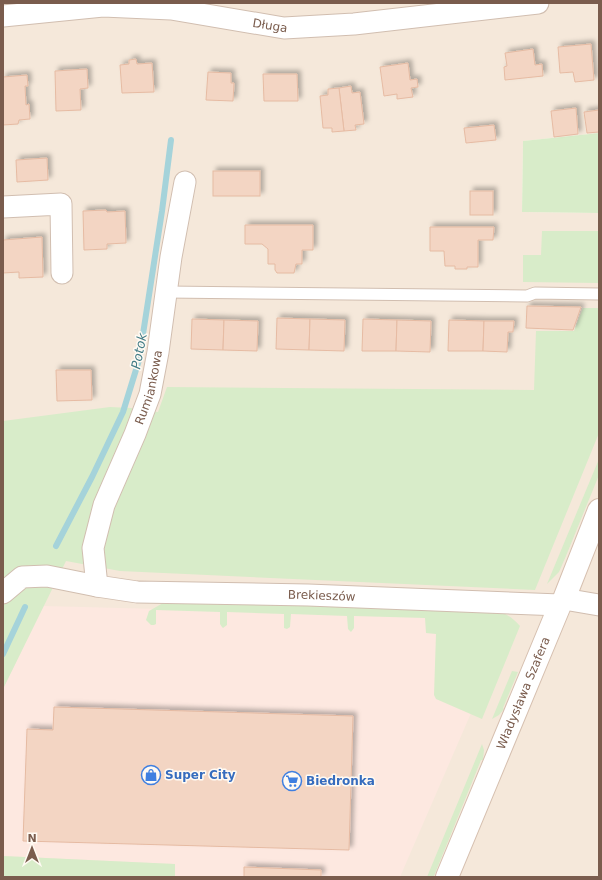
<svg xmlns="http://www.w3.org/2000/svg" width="602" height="880" viewBox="0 0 602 880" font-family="'DejaVu Sans',sans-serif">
<defs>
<filter id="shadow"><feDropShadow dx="3.5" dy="-3.5" stdDeviation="2" flood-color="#0004"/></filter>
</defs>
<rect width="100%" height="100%" fill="#fdf6ec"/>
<path fill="#f5e8da" d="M3,3H599V133L523,141L522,212L599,213V877H3Z"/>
<path fill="#fde8e0" d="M43,606L430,616L507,630L400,877H175L174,864L3,856V689Z"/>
<g fill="#d8ecc9">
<path d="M599,133V213L522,212L523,141Z"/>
<path d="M542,231H599V283L523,282V255H541Z"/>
<path d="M583,308H599V433L535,590L120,571L66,561L3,689V421L110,407L131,408L158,412L167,387L534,390L536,331H574Z"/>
<path d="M599,459V475L566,556L559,572L547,584Z"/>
<path d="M170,599L495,610C505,613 512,617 520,626L482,719L436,699L434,695L436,634L426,633L425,618L354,616V628L351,632L348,629L347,616L291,614L290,627L287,629L284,628V614L227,612V625L223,628L222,627L220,624V612L156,610V624L154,625H151L146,620L149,611Z"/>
<path d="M512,671L518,672L503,708L504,709L499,715L492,719Z"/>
<path d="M482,744L484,750L483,760H481L477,770L434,876L427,877Z"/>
<path d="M3,856L175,864V877H3Z"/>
</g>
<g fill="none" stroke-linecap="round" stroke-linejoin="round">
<g stroke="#a5d3da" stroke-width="6">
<path d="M56,546L92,477L123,412L139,360L162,211L171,140"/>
<path d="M3,654L25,607"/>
</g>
</g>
<g fill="#f3d5c3" stroke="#e6bba3" filter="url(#shadow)">
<path d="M591,44L594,80L575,82L573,72L560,73L558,47Z"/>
<path d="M533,49L535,65L542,64L543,76L505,80L504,67L507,66L505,53Z"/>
<path d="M136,59L137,64L152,63L154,92L122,93L120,65L129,64V60Z"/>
<path d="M408,63L410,80L417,79L418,87L411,88L413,97L397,99V94L384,96L380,67Z"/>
<path d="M87,69L88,88L80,89L81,110L56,111L55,71Z"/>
<path d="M208,72L231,73V83H234L233,101L206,100Z"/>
<path d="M263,74H297L298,101H264Z"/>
<path d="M27,75L28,86H25L26,105L29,104L30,119L19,120L18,124L3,125V77Z"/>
<path d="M351,86L352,93L360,92L364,124L355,125L356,130L344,131L339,88Z"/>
<path d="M339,88L344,131L332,132V128H323L320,96L328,95V89Z"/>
<path d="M576,108L578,134L554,137L551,111Z"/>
<path d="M599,110V132L587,133L584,112Z"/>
<path d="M494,125L496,140L466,143L464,128Z"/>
<path d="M47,158L48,180L17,182L16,160Z"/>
<rect x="213" y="171" width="47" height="25"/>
<rect x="470" y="191" width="23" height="24"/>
<path d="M106,210L107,212L125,211L126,243L107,244V249L84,250L83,211Z"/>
<path d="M245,225H313V250H302V264H296L294,273H277L275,270V264H268V249L262,244H245Z"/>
<path d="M430,227H494L493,240H478V267H467V269H455V266H445L444,251H430Z"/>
<path d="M42,237L43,277L19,278V272L3,273V240Z"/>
<path d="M527,306L581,307L573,330L526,328Z"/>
<path d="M277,318L310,319L309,350L276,349Z"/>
<path d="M192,319L224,320L223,350L191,349Z"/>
<path d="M310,319L345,320L344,351L309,350Z"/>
<path d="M363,319L397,320L396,351H362Z"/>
<path d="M224,320L258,321L257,351L223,350Z"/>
<path d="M397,320L431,321L430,352L396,351Z"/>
<path d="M449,320L484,321L483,351H448Z"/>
<path d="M484,321H514L513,332H508L507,352L483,351Z"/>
<path d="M56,370H91L92,400L57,401Z"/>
<path d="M54,707L353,716L349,850L23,841L27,729L53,730Z"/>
<path d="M244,867L321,870V877H244Z"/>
</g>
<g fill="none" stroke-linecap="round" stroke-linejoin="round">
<g stroke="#d1beb0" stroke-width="13">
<path id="lane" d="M166,292L527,296L535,293L599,294"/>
</g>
<g stroke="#d1beb0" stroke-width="23">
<g id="street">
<path id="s1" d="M3,16L103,6L171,9L284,28L354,24L538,3"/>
<path d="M3,207L61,204L62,273"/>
<path id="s2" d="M97,586L93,548L104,505L135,434L150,394L158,352L171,257L185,182"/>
<path id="s3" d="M3,593L22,577L47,576L97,586L137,592L308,595L560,605"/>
<path d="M564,599L599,605"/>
</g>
</g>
<g stroke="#d6c0b0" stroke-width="24">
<g id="secondary">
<path id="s4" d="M447,877L560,605L564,599L599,510"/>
</g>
</g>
<use href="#lane" stroke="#fff" stroke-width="11"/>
<use href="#street" stroke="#fff" stroke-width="21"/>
<use href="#secondary" stroke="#fff" stroke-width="22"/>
</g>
<defs>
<g id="shop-ring" transform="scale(1)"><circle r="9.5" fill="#fffaf3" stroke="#3f7fe0" stroke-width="1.5"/><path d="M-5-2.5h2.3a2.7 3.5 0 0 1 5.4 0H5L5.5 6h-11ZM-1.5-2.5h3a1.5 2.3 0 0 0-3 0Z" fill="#3f7fe0"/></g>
<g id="supermarket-ring" transform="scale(1)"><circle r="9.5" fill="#fffaf3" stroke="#3f7fe0" stroke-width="1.5"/><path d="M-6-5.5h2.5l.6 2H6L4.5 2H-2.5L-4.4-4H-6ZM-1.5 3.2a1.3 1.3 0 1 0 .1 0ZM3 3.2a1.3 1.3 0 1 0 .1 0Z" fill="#3f7fe0"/></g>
</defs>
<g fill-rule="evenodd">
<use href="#shop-ring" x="151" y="775"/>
<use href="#supermarket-ring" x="292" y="781"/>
</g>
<g text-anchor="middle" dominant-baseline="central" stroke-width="3" stroke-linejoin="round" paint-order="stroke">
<g font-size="12" fill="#7a5c4d" stroke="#fffaf3">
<text stroke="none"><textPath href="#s1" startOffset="269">Długa</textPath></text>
<text stroke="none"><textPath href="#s2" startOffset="209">Rumiankowa</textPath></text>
<text stroke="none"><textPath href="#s3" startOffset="326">Brekieszów</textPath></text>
<text stroke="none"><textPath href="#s4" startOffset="199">Władysława Szafera</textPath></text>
</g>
<g font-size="12" font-weight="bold" fill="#366cbe" stroke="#fffaf3" text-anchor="start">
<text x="165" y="775">Super City</text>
<text x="306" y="781">Biedronka</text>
</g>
<g font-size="13" font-style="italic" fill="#437c86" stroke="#fffaf3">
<text transform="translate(139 351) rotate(-79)">Potok</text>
</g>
</g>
<rect width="602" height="880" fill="none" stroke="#7a5c4d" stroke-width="8"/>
<g transform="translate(32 848)" stroke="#fffaf3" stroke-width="3" paint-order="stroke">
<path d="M0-3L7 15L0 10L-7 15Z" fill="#7a5c4d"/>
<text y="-6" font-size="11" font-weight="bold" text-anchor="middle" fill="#7a5c4d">N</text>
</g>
</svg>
